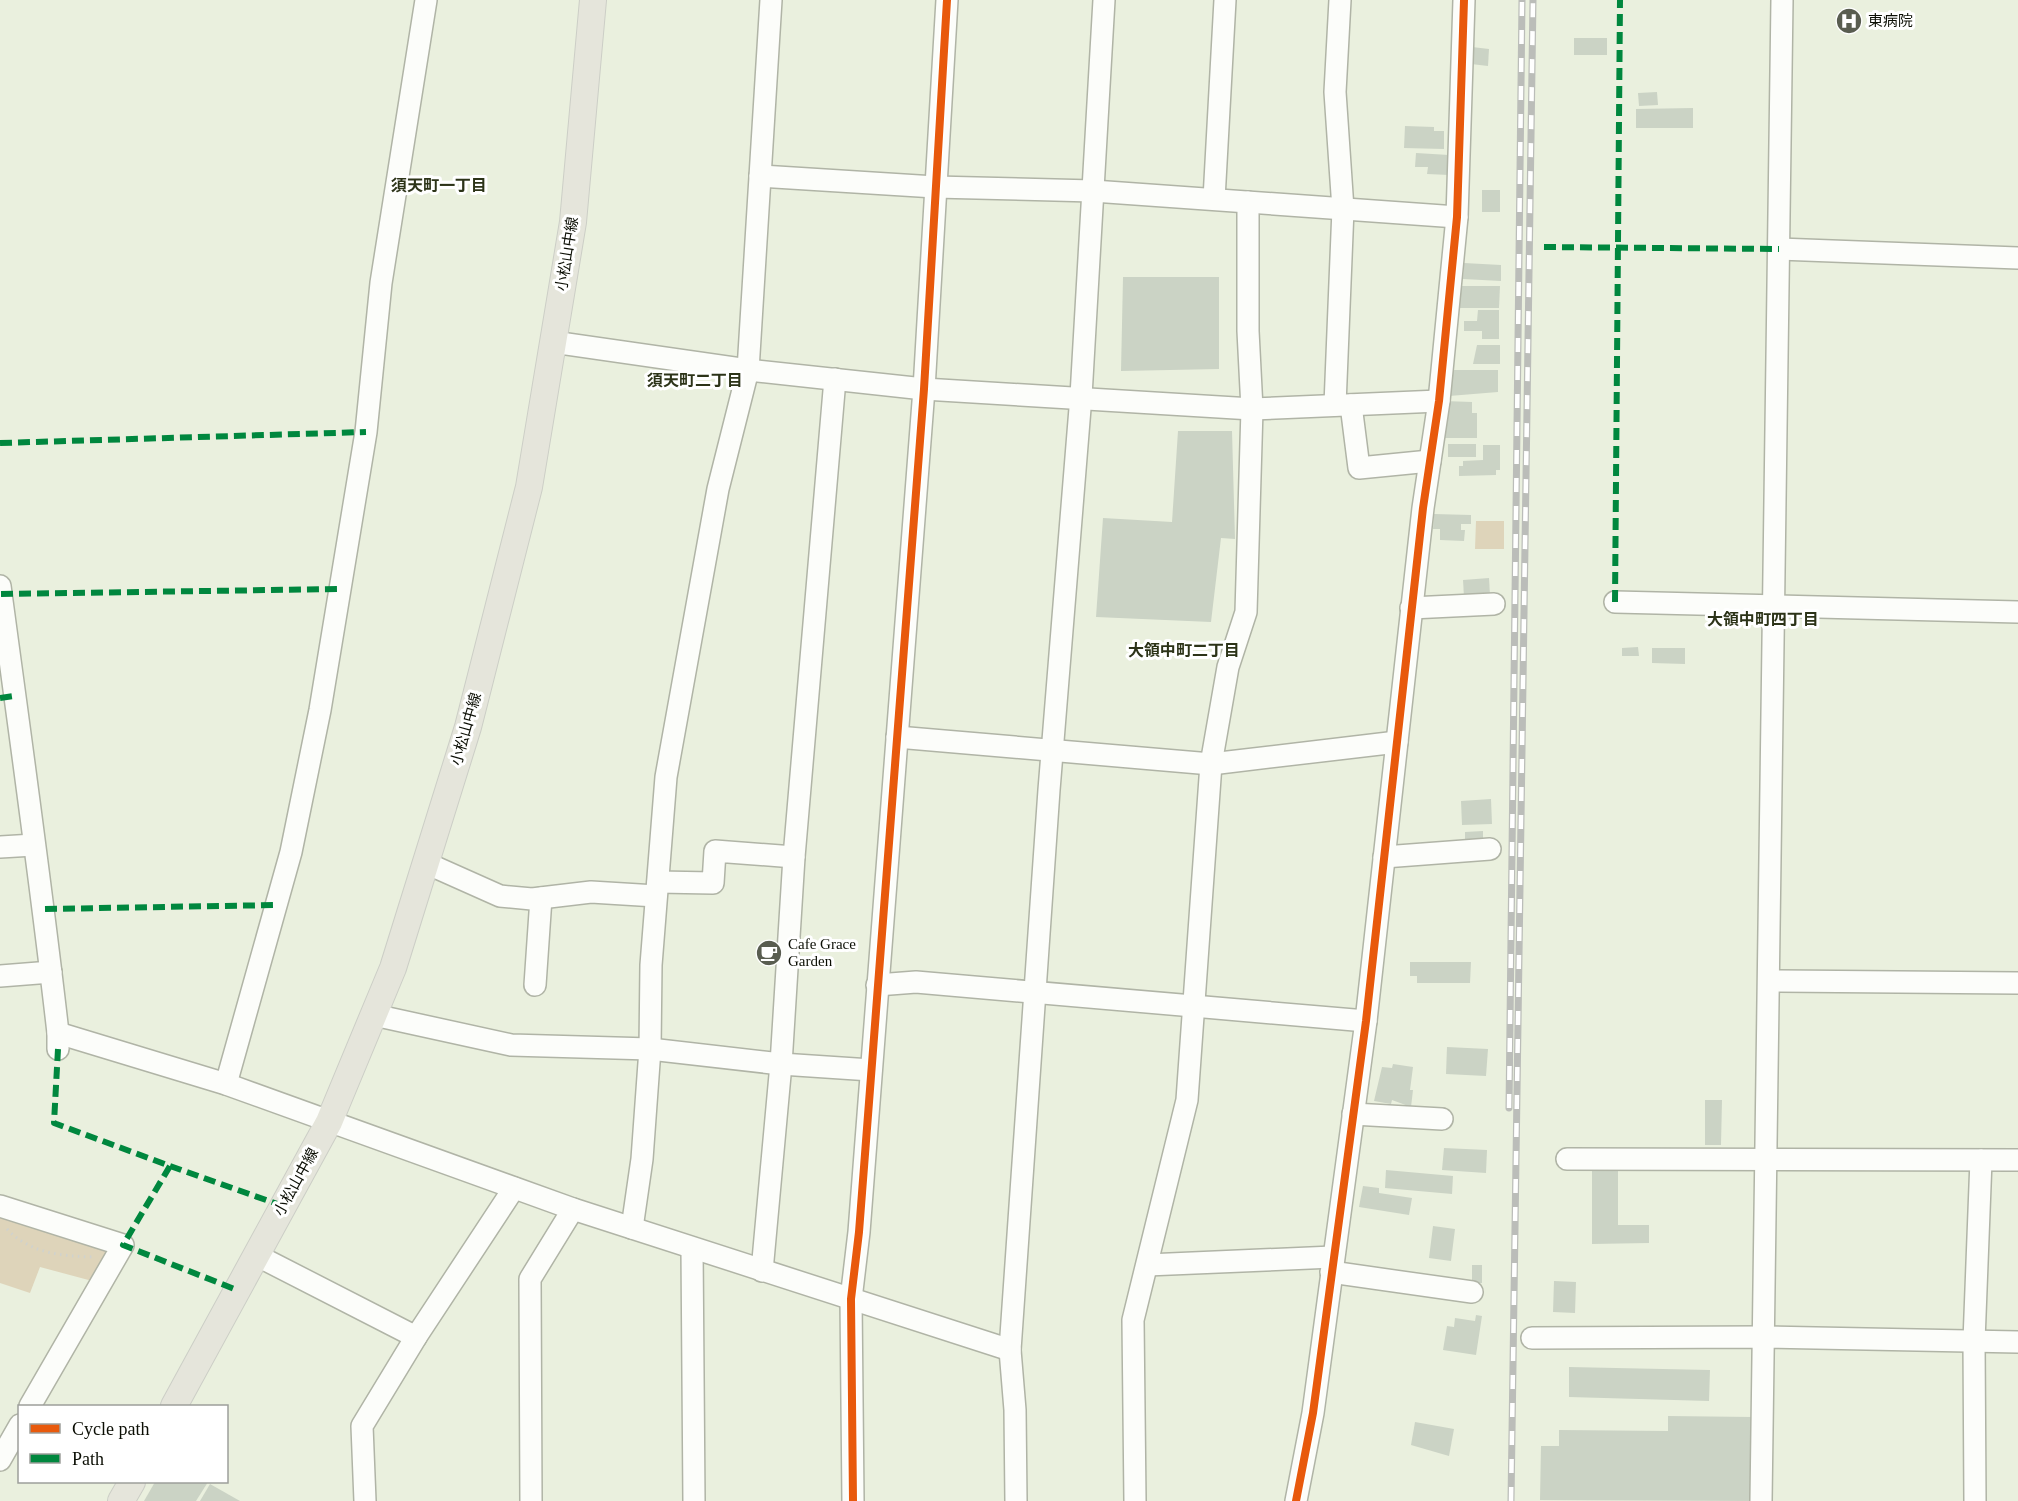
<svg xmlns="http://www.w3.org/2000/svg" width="2018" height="1501" viewBox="0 0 2018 1501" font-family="'Times New Roman','Noto Sans JP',serif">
<rect width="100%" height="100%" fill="#eaf0de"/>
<g fill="#ded4ba">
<path d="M1476,521H1504V549H1475Z"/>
<path d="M0,1213L116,1250L96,1282L40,1267L30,1293L0,1283Z"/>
</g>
<g fill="#cbd3c5">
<rect x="1574" y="38" width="33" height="17"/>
<path d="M1472,47L1489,49L1488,66L1471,64Z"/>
<path d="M1657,92L1658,105L1639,106L1638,93Z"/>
<path d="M1693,108V128H1636V109Z"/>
<path d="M1405,126L1434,127V131H1444V149L1404,148Z"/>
<path d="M1416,153L1449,155V175L1427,174L1428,167H1415Z"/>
<rect x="1482" y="190" width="18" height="22"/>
<path d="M1464,263L1501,265V281L1463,279Z"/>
<path d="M1123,277H1219V369L1121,371Z"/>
<path d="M1460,286H1500L1499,308H1460Z"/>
<path d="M1478,310H1499V339H1482V331H1464V321H1477Z"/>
<path d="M1477,345H1500V364H1473Z"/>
<path d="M1450,370H1498V392L1449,396Z"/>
<path d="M1444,401L1472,402V413H1477V438H1443Z"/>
<path d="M1178,431H1232L1235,539L1221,538L1211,622L1096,617L1103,518L1172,522Z"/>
<rect x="1448" y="444" width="28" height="13"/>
<path d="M1483,445H1500V470H1496V475L1459,476V466H1463V461L1483,460Z"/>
<path d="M1434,514L1471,515V524H1461V530H1465L1464,541L1440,540V529H1433Z"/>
<path d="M1489,578L1490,595L1464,597L1463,580Z"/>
<path d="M1638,647L1639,656H1622V648Z"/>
<path d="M1652,648H1685V664L1652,663Z"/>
<path d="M1491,799L1492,824L1462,825L1461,801Z"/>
<path d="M1483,831V842H1465V832Z"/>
<path d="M1410,962H1471L1470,983H1417V976H1410Z"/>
<path d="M1447,1047L1488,1049L1486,1076L1446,1074Z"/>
<path d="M1393,1064L1413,1067L1410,1090H1413L1411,1107L1392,1100L1391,1104L1374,1101L1382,1067L1392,1068Z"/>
<path d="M1705,1100H1722L1721,1145H1705Z"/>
<path d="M1444,1148L1487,1150L1486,1173L1442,1170Z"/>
<path d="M1386,1170L1453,1176L1452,1194L1385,1188Z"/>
<path d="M1618,1170V1225H1649V1243L1592,1244V1171Z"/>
<path d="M1363,1186L1379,1188V1193L1412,1198L1409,1215L1359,1207Z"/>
<path d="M1433,1226L1455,1229L1451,1261L1429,1258Z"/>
<rect x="1472" y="1265" width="10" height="18"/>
<path d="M1554,1281L1576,1282L1575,1313L1553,1312Z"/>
<path d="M1476,1315L1482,1316L1476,1355L1443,1350L1447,1326L1454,1327L1455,1318L1475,1321Z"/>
<path d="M1569,1367L1710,1370L1709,1401L1569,1397Z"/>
<path d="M1668,1416L1753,1417L1752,1501L1540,1500L1541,1446H1559V1430L1668,1431Z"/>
<path d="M1415,1422L1454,1429L1449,1456L1411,1445Z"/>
<path d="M155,1482H208L196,1501H144Z"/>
<path d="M210,1484L240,1501H200Z"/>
</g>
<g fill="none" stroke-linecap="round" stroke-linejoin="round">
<g stroke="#b0b4a6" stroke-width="24">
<g id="minor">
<path d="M760,176L935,187L1093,191L1457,217"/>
<path d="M1214,199L1225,0"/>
<path d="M1779,249L2018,258"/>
<path d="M553,342L748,370L924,389L1252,409L1439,401"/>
<path d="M1335,405L1343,209L1335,92L1340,0"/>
<path d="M1351,405L1359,468L1430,461"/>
<path d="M0,586C20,735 41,883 58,1033V1049"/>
<path d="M1615,602L2018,612"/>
<path d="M1411,608L1494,604"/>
<path d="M897,737L1211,764L1397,742"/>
<path d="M0,847L34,845"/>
<path d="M1384,857L1490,849"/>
<path d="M426,863L500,896L532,899L591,892L656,896"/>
<path d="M658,882L713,883L715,851L794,857"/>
<path d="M0,976L51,972"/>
<path d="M1769,981L2018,983"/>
<path d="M535,985L541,898"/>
<path d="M877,985L916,982L1366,1021"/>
<path d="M374,1015L511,1045L650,1049L781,1064L871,1070"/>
<path d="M58,1033L226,1084L573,1209L1010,1350"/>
<path d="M226,1084L291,852L320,710L366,432L381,283L426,0"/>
<path d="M1353,1114L1442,1119"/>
<path d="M1567,1159L2018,1160"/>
<path d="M0,1206L123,1245L30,1406"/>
<path d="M632,1228L642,1159L650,1049L651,965L666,777L718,489L748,370L771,0"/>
<path d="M692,1248L694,1501"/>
<path d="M256,1255L416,1337"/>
<path d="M1147,1265L1333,1257"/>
<path d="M762,1271L781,1064L794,857L835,379"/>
<path d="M1331,1272L1472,1292"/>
<path d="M1532,1338L1763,1337L2018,1342"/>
<path d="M0,1460L20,1425"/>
<path d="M365,1501L362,1426L416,1337L514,1188"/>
<path d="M531,1501L530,1279L573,1209"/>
<path d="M853,1501L851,1299L859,1232L924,389L947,0"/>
<path d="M1016,1501L1015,1410L1010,1350L1049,790L1081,396L1104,0"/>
<path d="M1135,1501L1133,1320L1187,1100L1211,764L1228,667L1246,612L1252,409L1248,331V202"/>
<path d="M1296,1501L1313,1413L1366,1021L1423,508L1439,401L1457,217L1464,0"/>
<path d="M1761,1501L1782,0"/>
<path d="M1975,1501L1974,1341L1981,1160"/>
</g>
</g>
<g stroke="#cccec6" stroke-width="28">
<g id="major">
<path d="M174,1406L329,1122L393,968L468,727L529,487L573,222L593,0"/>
<path d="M121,1501L132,1482"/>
</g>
</g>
<path stroke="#d0d2cd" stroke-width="3" stroke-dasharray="1.5 4.5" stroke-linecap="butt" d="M7,1229C31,1254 61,1256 94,1257"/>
<use href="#minor" stroke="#fcfdfa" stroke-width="21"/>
<use href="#major" stroke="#e5e5db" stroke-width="26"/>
<g stroke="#bbbdb9" stroke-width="7">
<g id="rail">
<path d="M1509,1108L1522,0"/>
<path d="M1511,1501L1533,0"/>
</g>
</g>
<use href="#rail" stroke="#fff" stroke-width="4.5" stroke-dasharray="14" stroke-linecap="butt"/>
<g stroke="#00873e" stroke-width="6" stroke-dasharray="12 6" stroke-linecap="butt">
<path d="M1544,247L1779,249"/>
<path d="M0,443L366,432"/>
<path d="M1,594L341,589"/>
<path d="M1615,602L1620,0"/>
<path d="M0,698L14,696"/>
<path d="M45,909L277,905"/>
<path d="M58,1049L54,1123L170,1166L123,1245L237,1290"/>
<path d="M170,1166L283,1206"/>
</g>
<g stroke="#fff" stroke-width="11">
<g id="cycleway">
<path d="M853,1501L851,1299L859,1232L924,389L947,0"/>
<path d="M1296,1501L1313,1413L1366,1021L1423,508L1439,401L1457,217L1464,0"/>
</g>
</g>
<use href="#cycleway" stroke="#e8590c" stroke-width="8"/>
</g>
<defs>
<g id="hospital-disc" transform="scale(1.35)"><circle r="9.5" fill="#595d50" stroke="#fff"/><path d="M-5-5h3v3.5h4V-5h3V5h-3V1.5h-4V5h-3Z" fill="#fff"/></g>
<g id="cafe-disc" transform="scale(1.35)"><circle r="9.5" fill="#595d50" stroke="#fff"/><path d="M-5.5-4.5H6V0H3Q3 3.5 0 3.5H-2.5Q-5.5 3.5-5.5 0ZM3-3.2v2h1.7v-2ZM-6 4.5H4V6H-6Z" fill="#fff"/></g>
</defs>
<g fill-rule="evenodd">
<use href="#hospital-disc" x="1849" y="21"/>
<use href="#cafe-disc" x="769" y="953"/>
</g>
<g text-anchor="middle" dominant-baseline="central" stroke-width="6" stroke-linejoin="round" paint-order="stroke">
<g font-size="15" fill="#0b0e04" stroke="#fff" text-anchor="start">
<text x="1868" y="21">東病院</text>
<text x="788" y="944">Cafe Grace<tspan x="788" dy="17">Garden</tspan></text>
</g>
<g font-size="15" fill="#0b0e04" stroke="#fff">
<text transform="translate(567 254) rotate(-81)">小松山中線</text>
<text transform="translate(466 729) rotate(-74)">小松山中線</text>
<text transform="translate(296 1182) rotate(-61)">小松山中線</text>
</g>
<g font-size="16" font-weight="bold" fill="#2c3318" stroke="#fff">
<text x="439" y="185">須天町一丁目</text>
<text x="695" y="380">須天町二丁目</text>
<text x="1763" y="619">大領中町四丁目</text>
<text x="1184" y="650">大領中町二丁目</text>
</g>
</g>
<rect x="18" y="1405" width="210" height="78" fill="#ffffff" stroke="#9d9f9b" stroke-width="1.5"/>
<rect x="30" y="1424" width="30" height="9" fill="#e8590c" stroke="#9d9f9b" stroke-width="1.5"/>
<text x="72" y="1435" font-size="18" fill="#0b0e04">Cycle path</text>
<rect x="30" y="1454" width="30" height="9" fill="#00873e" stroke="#9d9f9b" stroke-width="1.5"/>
<text x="72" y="1465" font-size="18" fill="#0b0e04">Path</text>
</svg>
